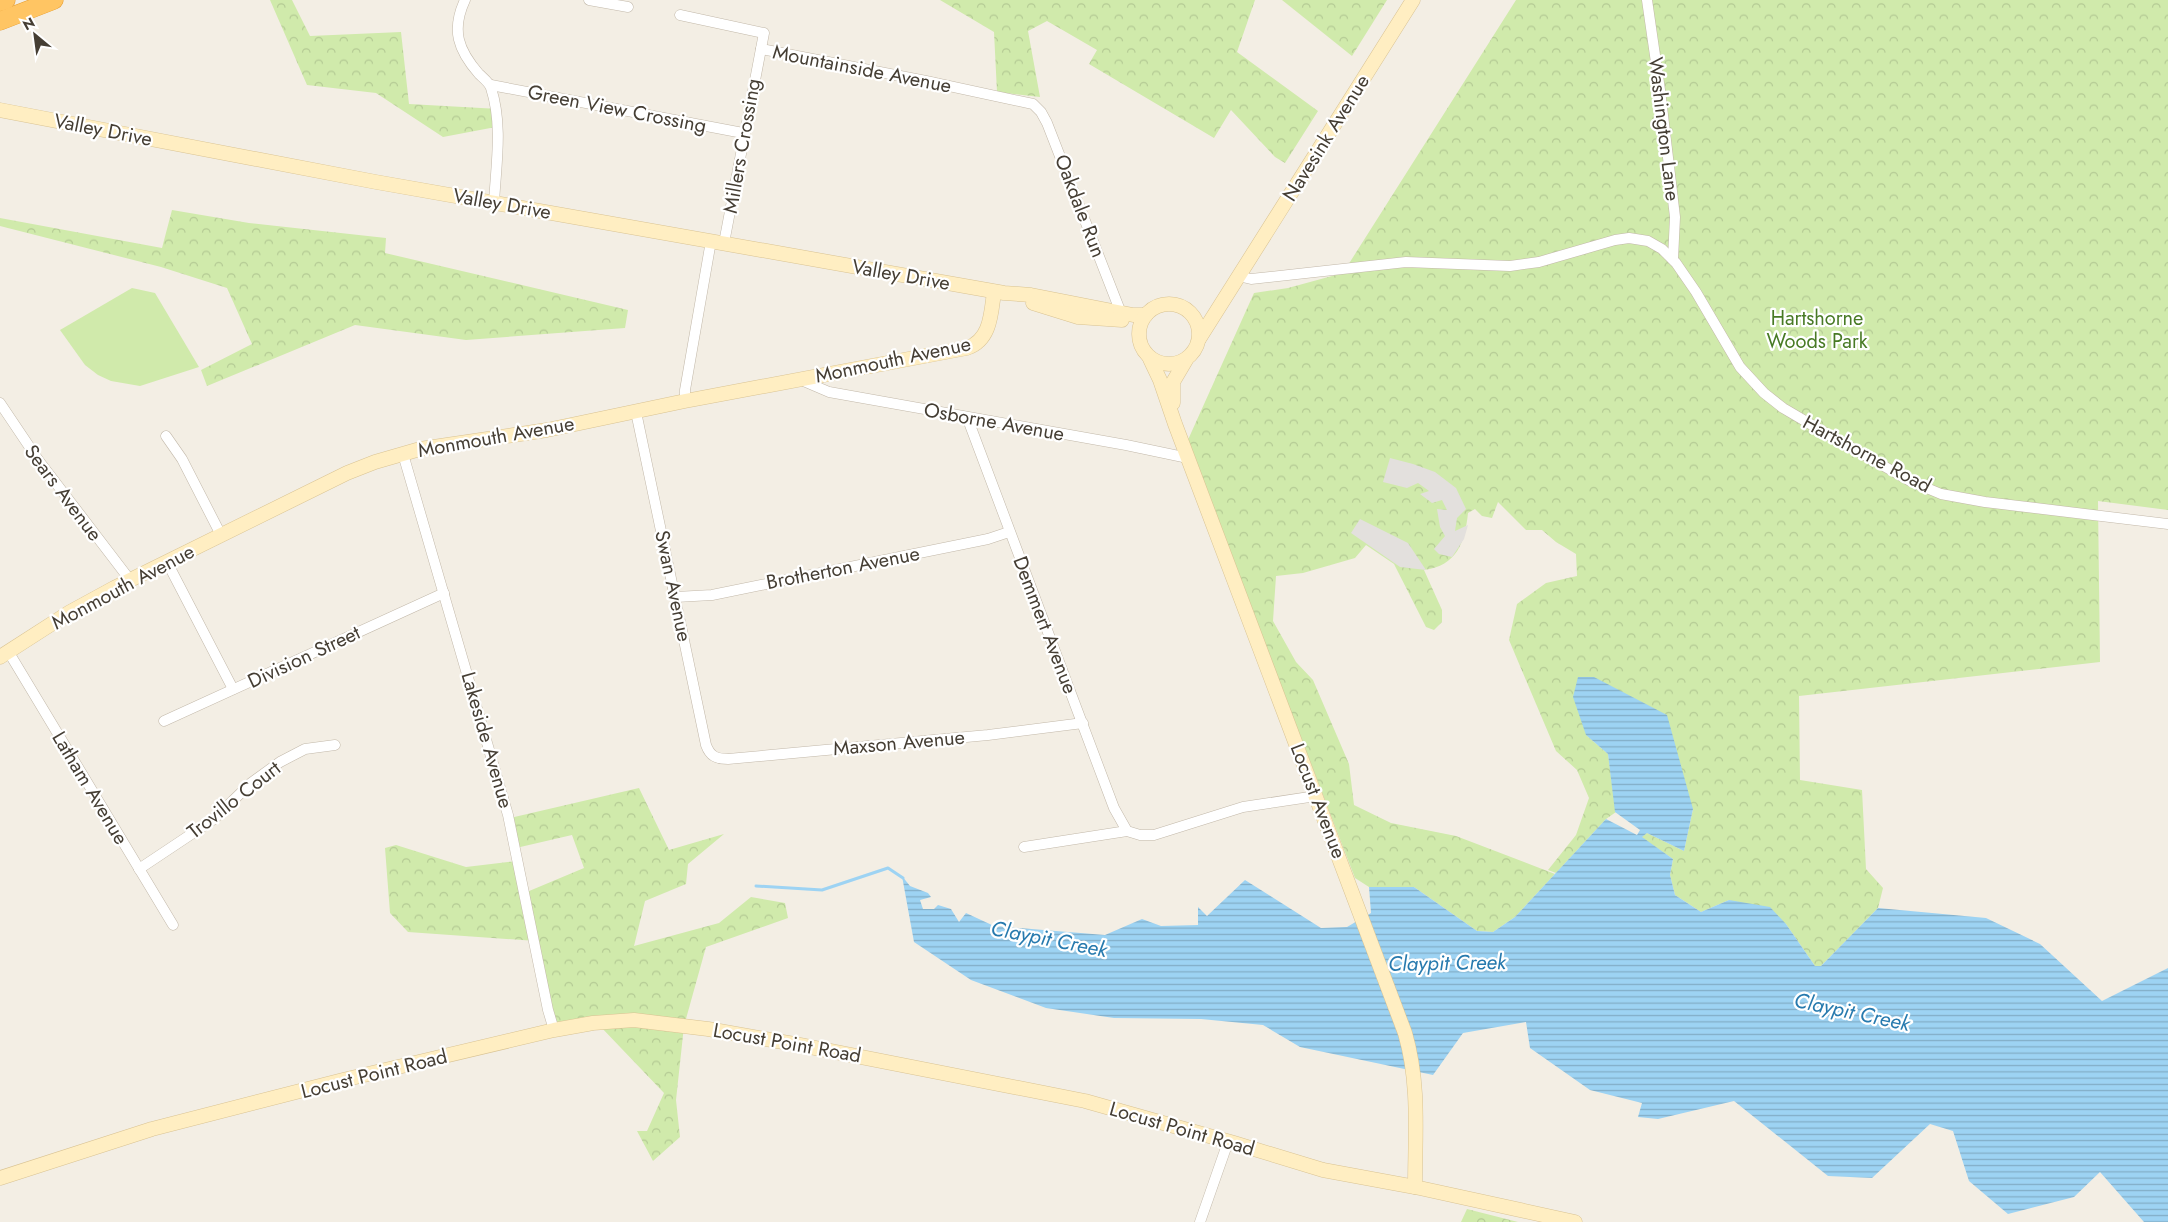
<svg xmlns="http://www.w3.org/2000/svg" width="2168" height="1222" viewBox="0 0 2168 1222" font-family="Jost,sans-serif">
<defs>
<pattern id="forest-crowns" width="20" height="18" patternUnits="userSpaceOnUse" patternTransform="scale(1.25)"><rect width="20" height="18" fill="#d0eaab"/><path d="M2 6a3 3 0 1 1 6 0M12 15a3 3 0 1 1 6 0" fill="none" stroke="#b4ca94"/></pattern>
<pattern id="water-rules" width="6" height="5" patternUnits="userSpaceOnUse" patternTransform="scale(1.25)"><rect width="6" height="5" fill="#9dd3f3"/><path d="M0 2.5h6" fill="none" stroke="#82adc6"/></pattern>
</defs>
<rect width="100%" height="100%" fill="#f3eee4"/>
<g fill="url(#forest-crowns)">
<path d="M270,0H292L310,36L401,32L409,104L499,109L501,126L443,137L376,93L307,85Z"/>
<path d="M940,0H1255L1237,52L1318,111L1285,163L1275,157L1231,110L1214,138L1089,64L1097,50L1047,21L1028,31L1040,97L997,92L994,32Z"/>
<path d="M1282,0H1387L1352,56Z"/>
<path d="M1516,0H2168V510L2098,501L2100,662L1799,696L1800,780L1862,790L1866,869L1883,888L1878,908L1821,966H1815L1786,924L1729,900L1701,912L1675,895L1670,875L1673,859L1641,837L1647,833L1684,851L1693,809L1586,735L1608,754L1616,812L1606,819L1556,873L1548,870L1576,835L1589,798L1577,770L1556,751L1509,640L1517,604L1546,583L1577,576L1576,554L1556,542L1542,530H1526L1498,502L1492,518L1482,516L1475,509L1468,513C1465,542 1457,566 1424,570L1442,610V622L1434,630L1426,627L1394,564L1366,545L1355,558L1303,573L1276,576L1273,621L1296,662L1313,680L1349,764L1354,805L1391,823L1456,836L1555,874L1515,917L1493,932L1477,931L1414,887H1369L1355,878L1187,442L1254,293L1288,288L1343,273Z"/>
<path d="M172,210L249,223L386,238L385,253L628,310L625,328L466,340L355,325L207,386L201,370L252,344L227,288L161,267L0,226V218L162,248Z"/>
<path d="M639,788L669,850L724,834L688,864L686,884L645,901L634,946L719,923L751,897L785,903L788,918L706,947L684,1026L676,1100L680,1137L653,1161L637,1131H647L664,1093L599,1025L557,1030L536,941L408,932L390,913L385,848L396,845L466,867L517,861L522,894L584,868L572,835L516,848L510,818Z"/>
<path d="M1467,1209L1518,1222H1461Z"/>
</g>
<path fill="#d0eaab" d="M132,288L155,293L199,367L140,386L111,381L98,375L85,365L60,330Z"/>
<g fill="#e3e0dd">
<path d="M1390,458L1413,464L1435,472L1456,488L1466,509L1457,518L1455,531L1468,525L1464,539L1452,557L1439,554L1434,549L1445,536L1440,527L1437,509L1447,510L1442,500L1432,503L1420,494L1429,491L1418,483L1407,488L1383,482Z"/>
<path d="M1360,519L1408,543L1426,570L1400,567L1351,533Z"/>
</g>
<path fill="url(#water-rules)" d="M1578,677H1594L1667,715L1693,809L1684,851L1647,833L1642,837L1673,859L1670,875L1675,895L1701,912L1729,900L1770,907L1786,924L1815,966H1821L1878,908L1986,918L2040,944L2102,1001L2168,968V1222H2144L2100,1172L2074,1197L2008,1214L1969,1181L1953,1131L1930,1124L1872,1178L1828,1176L1734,1101L1658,1119L1638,1117L1642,1103L1590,1090L1530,1048L1526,1022L1463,1033L1433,1075L1300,1047L1263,1025L1201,1019L1114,1018L1046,1008L971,980L914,942L902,876L910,886L928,893L931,897L920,900L923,909H934L938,905L951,909L959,922L966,913L994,926L1105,935L1142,919L1161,926L1198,925V907L1207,916L1245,880L1321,928L1347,927L1371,913L1369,887H1414L1477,931L1493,932L1515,917L1606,819L1637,835L1640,830L1615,812L1608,754L1586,735L1573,697Z"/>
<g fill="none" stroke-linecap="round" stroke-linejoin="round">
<path stroke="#9dd3f3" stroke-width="3" d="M756,886L822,890L888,868L903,878"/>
<g stroke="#c2b8a9" stroke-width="11">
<g id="street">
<path d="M465,0C451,30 458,50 479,74C483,78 489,82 491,88C503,125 496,165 494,203"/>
<path d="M589,0L628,7"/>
<path d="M1647,0L1660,90L1675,217L1673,259"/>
<path d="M680,15L764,33L724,243"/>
<path d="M761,49L926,81L1033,104L1041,112L1047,123L1121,313"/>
<path d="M491,85L743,133"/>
<path d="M1238,276L1251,279L1406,262L1510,266L1539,262L1615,240L1629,238L1648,241L1662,249L1676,263L1696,292L1740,367L1764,393L1783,408L1817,428L1910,481L1941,494L1985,502L2168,524"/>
<path d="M801,380L829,392L1126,445L1188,458"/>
<path d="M685,401V390L711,241"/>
<path d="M0,403L39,461L130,580"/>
<path d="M636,412L706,745C710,756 716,759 728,759L988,735L1083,723"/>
<path d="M967,417L1114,808L1127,831"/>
<path d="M166,436L182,459L221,535"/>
<path d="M403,454L508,815L548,1010L554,1030"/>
<path d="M167,562L233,689"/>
<path d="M676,597L712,595L988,539L1009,532"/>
<path d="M8,651L173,925"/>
<path d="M164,721L444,593"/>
<path d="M1024,847L1127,831L1140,835H1154L1243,807L1316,796"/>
<path d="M139,869L214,819L251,783L280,762L305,749L335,745"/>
<path d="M1200,1222L1228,1142"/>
</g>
</g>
<g stroke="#d9c393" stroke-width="15">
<g id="secondary">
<path d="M0,110L376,182L1004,293L1031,295L1133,315H1146"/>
<path d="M1033,303L1078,317L1122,320"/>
<circle cx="1169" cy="334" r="30"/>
<path d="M1199,339L1413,0"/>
<path d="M1150,359L1160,380L1175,424L1405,1033C1420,1084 1415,1135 1415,1187"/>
<path d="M1173,403V382L1186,360"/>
<path d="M0,657L70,612L114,588L347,473L375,462L420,449L547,430L685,401L967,348C991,340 991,313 994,292"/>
<path d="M0,1178L152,1129L343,1080L554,1030L593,1023L634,1020L708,1029L800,1045L1085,1101L1234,1143L1323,1170L1415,1187L1575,1222"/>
</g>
</g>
<g stroke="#e49a2d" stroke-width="19">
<g id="highway">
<path d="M0,2L6,0"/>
<path d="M0,21L54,0"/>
</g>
</g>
<use href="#street" stroke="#fff" stroke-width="10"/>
<use href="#secondary" stroke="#ffeec2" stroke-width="14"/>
<use href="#highway" stroke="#ffc563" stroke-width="18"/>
</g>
<g text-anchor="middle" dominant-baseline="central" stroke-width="4.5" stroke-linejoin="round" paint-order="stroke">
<g font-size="20" fill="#453e34" stroke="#fff">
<text transform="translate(862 69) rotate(11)">Mountainside Avenue</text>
<text transform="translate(617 109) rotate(11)">Green View Crossing</text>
<text transform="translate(1664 129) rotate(83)">Washington Lane</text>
<text transform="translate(103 130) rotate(11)">Valley Drive</text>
<text transform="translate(1326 138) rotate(-58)">Navesink Avenue</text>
<text transform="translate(742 146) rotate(-80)">Millers Crossing</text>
<text transform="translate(502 204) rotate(10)">Valley Drive</text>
<text transform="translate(1080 206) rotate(69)">Oakdale Run</text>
<text transform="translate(901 275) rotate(10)">Valley Drive</text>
<text transform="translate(893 360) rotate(-12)">Monmouth Avenue</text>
<text transform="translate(994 422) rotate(10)">Osborne Avenue</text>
<text transform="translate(496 437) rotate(-10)">Monmouth Avenue</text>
<text transform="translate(1867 454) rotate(28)">Hartshorne Road</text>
<text transform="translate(63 493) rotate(53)">Sears Avenue</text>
<text transform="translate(843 568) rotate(-11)">Brotherton Avenue</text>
<text transform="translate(673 586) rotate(78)">Swan Avenue</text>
<text transform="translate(123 587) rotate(-28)">Monmouth Avenue</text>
<text transform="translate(1045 625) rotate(69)">Demmert Avenue</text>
<text transform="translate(304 657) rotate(-25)">Division Street</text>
<text transform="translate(487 740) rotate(74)">Lakeside Avenue</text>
<text transform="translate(899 743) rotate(-5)">Maxson Avenue</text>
<text transform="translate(90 788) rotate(59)">Latham Avenue</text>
<text transform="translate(234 800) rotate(-38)">Trovillo Court</text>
<text transform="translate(1318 801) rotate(69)">Locust Avenue</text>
<text transform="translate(787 1043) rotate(10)">Locust Point Road</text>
<text transform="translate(374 1074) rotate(-14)">Locust Point Road</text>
<text transform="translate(1182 1129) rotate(16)">Locust Point Road</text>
</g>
<g font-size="20" fill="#487a25" stroke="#fff">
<text x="1817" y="318">Hartshorne<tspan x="1817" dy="23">Woods Park</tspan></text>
</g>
<g font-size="21" font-style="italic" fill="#277aae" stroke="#fff">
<text transform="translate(1049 939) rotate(11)">Claypit Creek</text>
<text transform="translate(1447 963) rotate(-1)">Claypit Creek</text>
<text transform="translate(1852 1012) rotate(12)">Claypit Creek</text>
</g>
</g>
<g transform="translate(35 35) rotate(331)" stroke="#ffffff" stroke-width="4" paint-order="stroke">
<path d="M0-4L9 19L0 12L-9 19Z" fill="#453e34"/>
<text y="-8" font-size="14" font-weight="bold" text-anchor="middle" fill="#453e34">N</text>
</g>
</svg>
